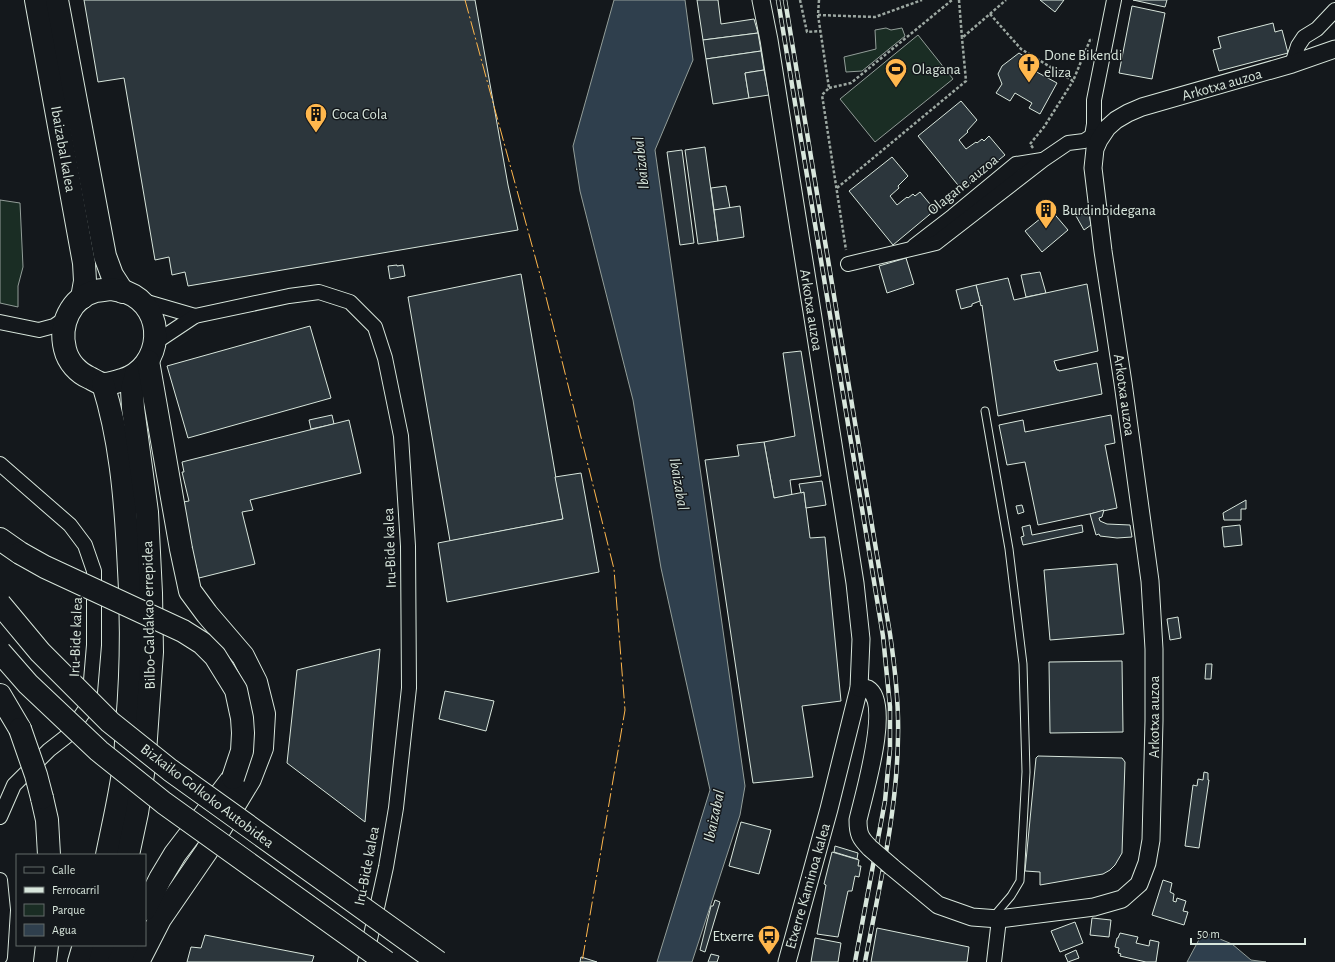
<svg xmlns="http://www.w3.org/2000/svg" width="1335" height="962" viewBox="0 0 1335 962" font-family="'Alegreya Sans',sans-serif">
<rect width="100%" height="100%" fill="#14181c"/>
<g fill="#1a2d24" stroke="#939e99">
<path d="M886,28L891,30L902,28L905,36L862,71L846,72L844,57L876,49L875,30Z"/>
<path d="M918,35L953,79L875,142L840,99Z"/>
<path d="M0,200L20,203L23,267L18,286V307L0,303Z"/>
</g>
<g fill="#2f3f4d" stroke="#939e99">
<path d="M614,0H685L693,60L655,150L745,786L740,815L692,962H657L710,790L661,568L633,400L580,191L573,146Z"/>
<path d="M1203,932L1232,944L1251,960L1266,962H1187Z"/>
</g>
<g fill="#2c363c" stroke="#d8e6dc">
<path d="M84,0H475L508,185L518,230L188,286L185,272L172,275L169,257L155,260L124,78L98,82Z"/>
<path d="M697,0H718L721,24L754,19L758,33L703,40Z"/>
<path d="M1040,0H1064L1055,12Z"/>
<path d="M1133,0H1167L1165,7Z"/>
<path d="M1132,6L1165,13L1152,79L1119,73Z"/>
<path d="M1273,23L1275,32L1282,30L1288,53L1219,71L1213,50L1221,48L1218,37Z"/>
<path d="M758,33L761,51L706,59L703,40Z"/>
<path d="M761,51L764,70L745,73L749,98L713,104L706,59Z"/>
<path d="M1019,53L1036,64L1033,70L1057,83L1040,114L1029,108L1032,103L1015,93L1010,101L996,93L1002,84L998,74L1002,66Z"/>
<path d="M764,70L769,95L749,98L745,73Z"/>
<path d="M961,101L977,120L967,131L968,132L959,140L966,149L976,142L977,143L982,139L984,141L989,136L1005,155L962,190L918,136Z"/>
<path d="M705,147L718,241L698,244L685,150Z"/>
<path d="M682,150L694,243L680,245L667,152Z"/>
<path d="M892,157L908,176L898,186L899,188L890,196L897,205L907,197L908,198L913,194L915,196L920,192L935,210L893,245L849,191Z"/>
<path d="M726,186L730,208L714,210L711,188Z"/>
<path d="M740,206L744,237L718,241L714,210Z"/>
<path d="M1051,210L1068,230L1042,252L1025,231Z"/>
<path d="M1089,212L1091,225L1084,230L1076,216Z"/>
<path d="M906,258L914,284L887,293L879,266Z"/>
<path d="M397,265V266L403,265L405,276L390,279L388,266Z"/>
<path d="M1040,272L1046,293L1026,297L1021,275Z"/>
<path d="M521,274L563,519L450,541L408,297Z"/>
<path d="M1008,278L1014,300L1087,284L1098,351L1054,361L1057,370H1059V371L1097,363L1102,394L998,416L982,305L981,306L976,285Z"/>
<path d="M976,285L980,301L972,304V306L961,309L956,290Z"/>
<path d="M310,326L331,398L188,438L167,366Z"/>
<path d="M801,351L821,476L790,480L792,495L774,498L764,442L795,436L783,353Z"/>
<path d="M332,415L334,424L311,429L309,420Z"/>
<path d="M1111,415L1115,443L1105,445L1117,508L1038,525L1025,462L1007,465L999,425L1023,420L1025,432Z"/>
<path d="M349,420L361,473L250,500L253,510L242,512L255,564L199,578L183,514V502L189,501L182,472H184L182,462Z"/>
<path d="M764,442L774,498L804,492L810,538L825,537L841,701L802,706L813,777L753,783L705,460L739,456L737,445Z"/>
<path d="M581,473L599,572L447,602L438,543L563,519L555,477Z"/>
<path d="M822,481L826,505L806,508L804,492L801,493L799,484Z"/>
<path d="M1246,500V509H1241V520H1224L1223,513Z"/>
<path d="M1022,505L1024,512L1018,514L1016,506Z"/>
<path d="M1104,510L1102,517L1099,518L1100,521L1107,524L1130,525L1132,537L1117,538L1100,536L1099,534L1096,535L1090,514Z"/>
<path d="M1030,525L1032,535L1082,525L1083,532L1023,545L1021,537L1024,536L1022,527Z"/>
<path d="M1240,525L1242,545L1224,547L1222,527Z"/>
<path d="M1117,564L1124,634L1050,640L1044,570Z"/>
<path d="M1178,617L1181,638L1170,640L1167,619Z"/>
<path d="M380,649L365,822L287,763L297,670Z"/>
<path d="M1122,661L1123,732L1050,733L1049,662Z"/>
<path d="M1206,664H1212L1211,679H1205Z"/>
<path d="M445,691L494,701L486,731L439,719Z"/>
<path d="M1038,756L1122,758L1125,762L1122,853L1115,865L1110,870L1103,874L1040,885V872L1025,871L1036,758Z"/>
<path d="M1204,772L1208,773V780H1209L1199,848L1185,846L1193,785L1197,786L1198,779L1203,780Z"/>
<path d="M741,822L771,830L759,874L729,866Z"/>
<path d="M835,846L858,853L857,859L834,852Z"/>
<path d="M832,852L859,860L858,866H861L859,877L855,876L852,891H848L838,937L817,934L826,885L824,884Z"/>
<path d="M1163,880L1172,883L1170,892L1174,894L1173,901L1176,902L1177,898L1186,901L1183,911L1188,912L1184,925L1152,915Z"/>
<path d="M715,900L720,902L705,952L700,950L711,906H713Z"/>
<path d="M1092,918L1111,920L1109,937L1090,935Z"/>
<path d="M1075,922L1083,943L1060,952L1051,931Z"/>
<path d="M877,928L969,947L967,962H871Z"/>
<path d="M1120,933L1138,937L1136,943L1149,946L1150,940L1159,942L1156,962H1146L1120,956L1121,954L1118,953L1119,948L1115,947L1117,938H1118Z"/>
<path d="M205,935L314,956L312,962H187L191,947L201,948Z"/>
<path d="M815,938L841,943L838,962H811Z"/>
<path d="M1076,950L1079,958L1068,962L1065,955Z"/>
<path d="M711,954L719,956L717,962H708Z"/>
<path d="M581,957L597,962H580Z"/>
</g>
<g fill="none" stroke-linecap="round" stroke-linejoin="round">
<g stroke="#d8e6dc" stroke-width="9">
<path id="service" d="M985,411L1009,549L1023,664L1026,772L1020,881L1011,896L993,917"/>
</g>
<g stroke="#d8e6dc" stroke-width="16">
<g id="minor">
<path d="M1292,64L1298,46L1304,37L1317,29L1335,10"/>
<path d="M1099,140L1092,136L1094,124V100L1114,0"/>
<path d="M914,246L953,216L1016,164L1042,160"/>
<path d="M848,264L936,243L1043,160L1068,143L1084,141L1092,136"/>
<path d="M140,300L195,316"/>
<path d="M0,322L39,330L54,326L66,318"/>
<path d="M156,342L195,316L289,296L319,292L350,302L375,327L385,358L401,436L408,546L409,688L396,808L386,867L365,962"/>
<path d="M0,464L70,525L85,545L94,571V645L89,704L67,736L49,750L14,785L0,817"/>
<path d="M0,880L3,910L0,957"/>
<path d="M994,962L999,919"/>
</g>
</g>
<g stroke="#d8e6dc" stroke-width="19">
<g id="tertiary">
<path d="M761,0L769,40L855,583L861,639L859,688L829,809L787,962"/>
<path d="M859,688C861,688 865,688 868,689C892,703 863,797 858,820C858,834 860,838 870,848"/>
<path d="M892,867L938,905L972,917L999,919L1094,907L1122,899L1139,884L1147,863L1151,840L1154,721V649L1150,581L1123,383L1103,251L1093,168L1095,149L1099,140L1107,128L1116,120L1128,113L1142,107L1292,64L1335,49"/>
</g>
</g>
<g stroke="#d8e6dc" stroke-width="24">
<g id="trunk">
<path d="M36,0L84,263L85,281L82,298"/>
<path d="M57,0L105,256L112,275L123,292"/>
<path d="M111,289C116,290 121,291 126,292C168,308 163,368 122,380C116,382 110,384 104,384C100,384 94,380 90,378C78,373 68,362 65,349C59,325 70,298 96,291C101,290 106,290 111,289Z"/>
<path d="M103,384C120,438 125,495 128,551C132,609 132,666 127,724C126,738 126,752 124,766C120,796 113,825 107,855"/>
<path d="M128,855L137,813L144,767L152,652L151,593L147,512L133,408L132,390L136,374"/>
<path d="M79,962L84,945"/>
<path d="M100,962L105,945"/>
<path d="M138,962L160,919L206,852L250,779L262,748L264,714L256,682L243,656L207,614L190,591L181,549L148,361"/>
</g>
</g>
<g stroke="#d8e6dc" stroke-width="24">
<g id="motorway">
<path d="M0,539L20,553"/>
<path d="M0,695L20,729"/>
<path d="M42,798L47,820L49,855"/>
<path d="M145,909L160,879L175,854L233,778"/>
<path d="M45,962L47,945"/>
<path d="M119,962L127,945"/>
</g>
</g>
<g stroke="#9da8a2" stroke-width="2.5" stroke-dasharray="3 2" stroke-linecap="butt">
<path d="M800,0L807,32L821,31"/>
<path d="M819,0L818,15L875,17L922,0"/>
<path d="M959,0L962,38L1006,0"/>
<path d="M990,14L1021,49L1073,81L1090,40H1093"/>
<path d="M818,15L829,88L822,95L846,250"/>
<path d="M829,88L851,83L952,0"/>
<path d="M1033,148L1030,144L1044,127L1073,81"/>
<path d="M837,188L966,81L962,38"/>
</g>
<use href="#service" stroke="#14181c" stroke-width="7"/>
<use href="#minor" stroke="#14181c" stroke-width="14"/>
<use href="#tertiary" stroke="#14181c" stroke-width="17"/>
<use href="#trunk" stroke="#14181c" stroke-width="22"/>
<use href="#motorway" stroke="#14181c" stroke-width="22"/>
<g stroke="#d8e6dc" stroke-width="4.5">
<g id="rail">
<path d="M778,0L883,636L890,707V749L888,769L885,801L855,962"/>
<path d="M785,0L890,634C895,668 899,702 898,737C897,813 879,888 865,962"/>
</g>
</g>
<use href="#rail" stroke="#14181c" stroke-width="3" stroke-dasharray="9" stroke-linecap="butt"/>
<g stroke="#d8e6dc" stroke-width="19" stroke-linecap="butt">
<path id="tertiary-bridge" d="M870,848L892,867"/>
</g>
<g stroke="#d8e6dc" stroke-width="24" stroke-linecap="butt">
<g id="motorway-bridge">
<path d="M20,553L45,567L183,631L202,643L215,656L236,690L242,718L243,733L242,751L233,778"/>
<path d="M0,604L40,652L110,722L170,770L438,962"/>
<path d="M0,652L28,684L99,751L164,803L386,962"/>
<path d="M20,729L36,775L42,798"/>
</g>
</g>
<use href="#tertiary-bridge" stroke="#14181c" stroke-width="17"/>
<use href="#motorway-bridge" stroke="#14181c" stroke-width="22"/>
<path stroke="#ffb74d" stroke-width="1" stroke-dasharray="14 3 2 3" stroke-linecap="butt" d="M465,0L545,293L614,569L625,710L582,962"/>
</g>
<defs>
<g id="church-pin" transform="scale(1.15)"><path d="M0 17L-7.5 6A9.5 9.5 0 1 1 7.5 6Z" fill="#ffb74d" stroke="#14181c"/><path d="M-1.2-6h2.4v3.5h3.3v2.4h-3.3V6h-2.4V-.1h-3.3v-2.4h3.3Z" fill="#111"/></g>
<g id="stadium-pin" transform="scale(1.15)"><path d="M0 17L-7.5 6A9.5 9.5 0 1 1 7.5 6Z" fill="#ffb74d" stroke="#14181c"/><path d="M0-5a6.5 5 0 1 0 0 10a6.5 5 0 1 0 0-10ZM-3.5-1.8h7v3.6h-7Z" fill="#111"/></g>
<g id="building-pin" transform="scale(1.15)"><path d="M0 17L-7.5 6A9.5 9.5 0 1 1 7.5 6Z" fill="#ffb74d" stroke="#14181c"/><path d="M-4-6H4V6H1V3H-1V6H-4ZM-2.5-4.3h1.7v1.8h-1.7ZM.8-4.3h1.7v1.8H.8ZM-2.5-1h1.7V.8h-1.7ZM.8-1h1.7V.8H.8Z" fill="#111"/></g>
<g id="bus-pin" transform="scale(1.15)"><path d="M0 17L-7.5 6A9.5 9.5 0 1 1 7.5 6Z" fill="#ffb74d" stroke="#14181c"/><path d="M-5-6H5V4H4V6H2V4H-2V6H-4V4H-5ZM-3.5-4V0h7V-4ZM-3.5 1.2v1.5H-2V1.2ZM2 1.2v1.5H3.5V1.2Z" fill="#111"/></g>
</defs>
<g fill-rule="evenodd">
<use href="#church-pin" x="1029" y="64"/>
<use href="#stadium-pin" x="896" y="69"/>
<use href="#building-pin" x="316" y="114"/>
<use href="#building-pin" x="1046" y="210"/>
<use href="#bus-pin" x="769" y="936"/>
</g>
<g text-anchor="middle" dominant-baseline="central" stroke-width="3" stroke-linejoin="round" paint-order="stroke">
<g font-size="15" fill="#d8e6dc" stroke="#14181c" text-anchor="start">
<text x="1044" y="55">Done Bikendi<tspan x="1044" dy="17">eliza</tspan></text>
<text x="912" y="69">Olagana</text>
<text x="332" y="114">Coca Cola</text>
<text x="1062" y="210">Burdinbidegana</text>
<text x="754" y="936" text-anchor="end">Etxerre</text>
</g>
<g font-size="15" fill="#d8e6dc" stroke="#14181c">
<text transform="translate(1222 85) rotate(-16)">Arkotxa auzoa</text>
<text transform="translate(63 149) rotate(80)">Ibaizabal kalea</text>
<text transform="translate(963 185) rotate(-39)">Olagane auzoa</text>
<text transform="translate(811 310) rotate(81)">Arkotxa auzoa</text>
<text transform="translate(1124 395) rotate(82)">Arkotxa auzoa</text>
<text transform="translate(390 548) rotate(-92)">Iru-Bide kalea</text>
<text transform="translate(149 615) rotate(-91)">Bilbo-Galdakao errepidea</text>
<text transform="translate(76 637) rotate(-88)">Iru-Bide kalea</text>
<text transform="translate(1154 717) rotate(-90)">Arkotxa auzoa</text>
<text transform="translate(207 796) rotate(37)">Bizkaiko Golkoko Autobidea</text>
<text transform="translate(367 866) rotate(-79)">Iru-Bide kalea</text>
<text transform="translate(808 886) rotate(-74)">Etxerre Kaminoa kalea</text>
</g>
<g font-size="16" font-style="italic" fill="#d8e6dc" stroke="#14181c">
<text transform="translate(641 163) rotate(-96)">Ibaizabal</text>
<text transform="translate(679 484) rotate(80)">Ibaizabal</text>
<text transform="translate(714 816) rotate(-78)">Ibaizabal</text>
</g>
</g>
<rect x="16" y="854" width="130" height="92" fill="#14181c" stroke="#626a69"/>
<rect x="24" y="867" width="20" height="6" fill="#14181c" stroke="#626a69"/>
<text x="52" y="874" font-size="12" fill="#d8e6dc">Calle</text>
<rect x="24" y="887" width="20" height="6" fill="#d8e6dc" stroke="#626a69"/>
<text x="52" y="894" font-size="12" fill="#d8e6dc">Ferrocarril</text>
<rect x="24" y="904" width="20" height="12" fill="#1a2d24" stroke="#626a69"/>
<text x="52" y="914" font-size="12" fill="#d8e6dc">Parque</text>
<rect x="24" y="924" width="20" height="12" fill="#2f3f4d" stroke="#626a69"/>
<text x="52" y="934" font-size="12" fill="#d8e6dc">Agua</text>
<path d="M1191 938v6h114v-6" fill="none" stroke="#d8e6dc" stroke-width="2"/>
<text x="1197" y="938" font-size="12" fill="#d8e6dc" stroke="#14181c" stroke-width="3" paint-order="stroke">50 m</text>
</svg>
